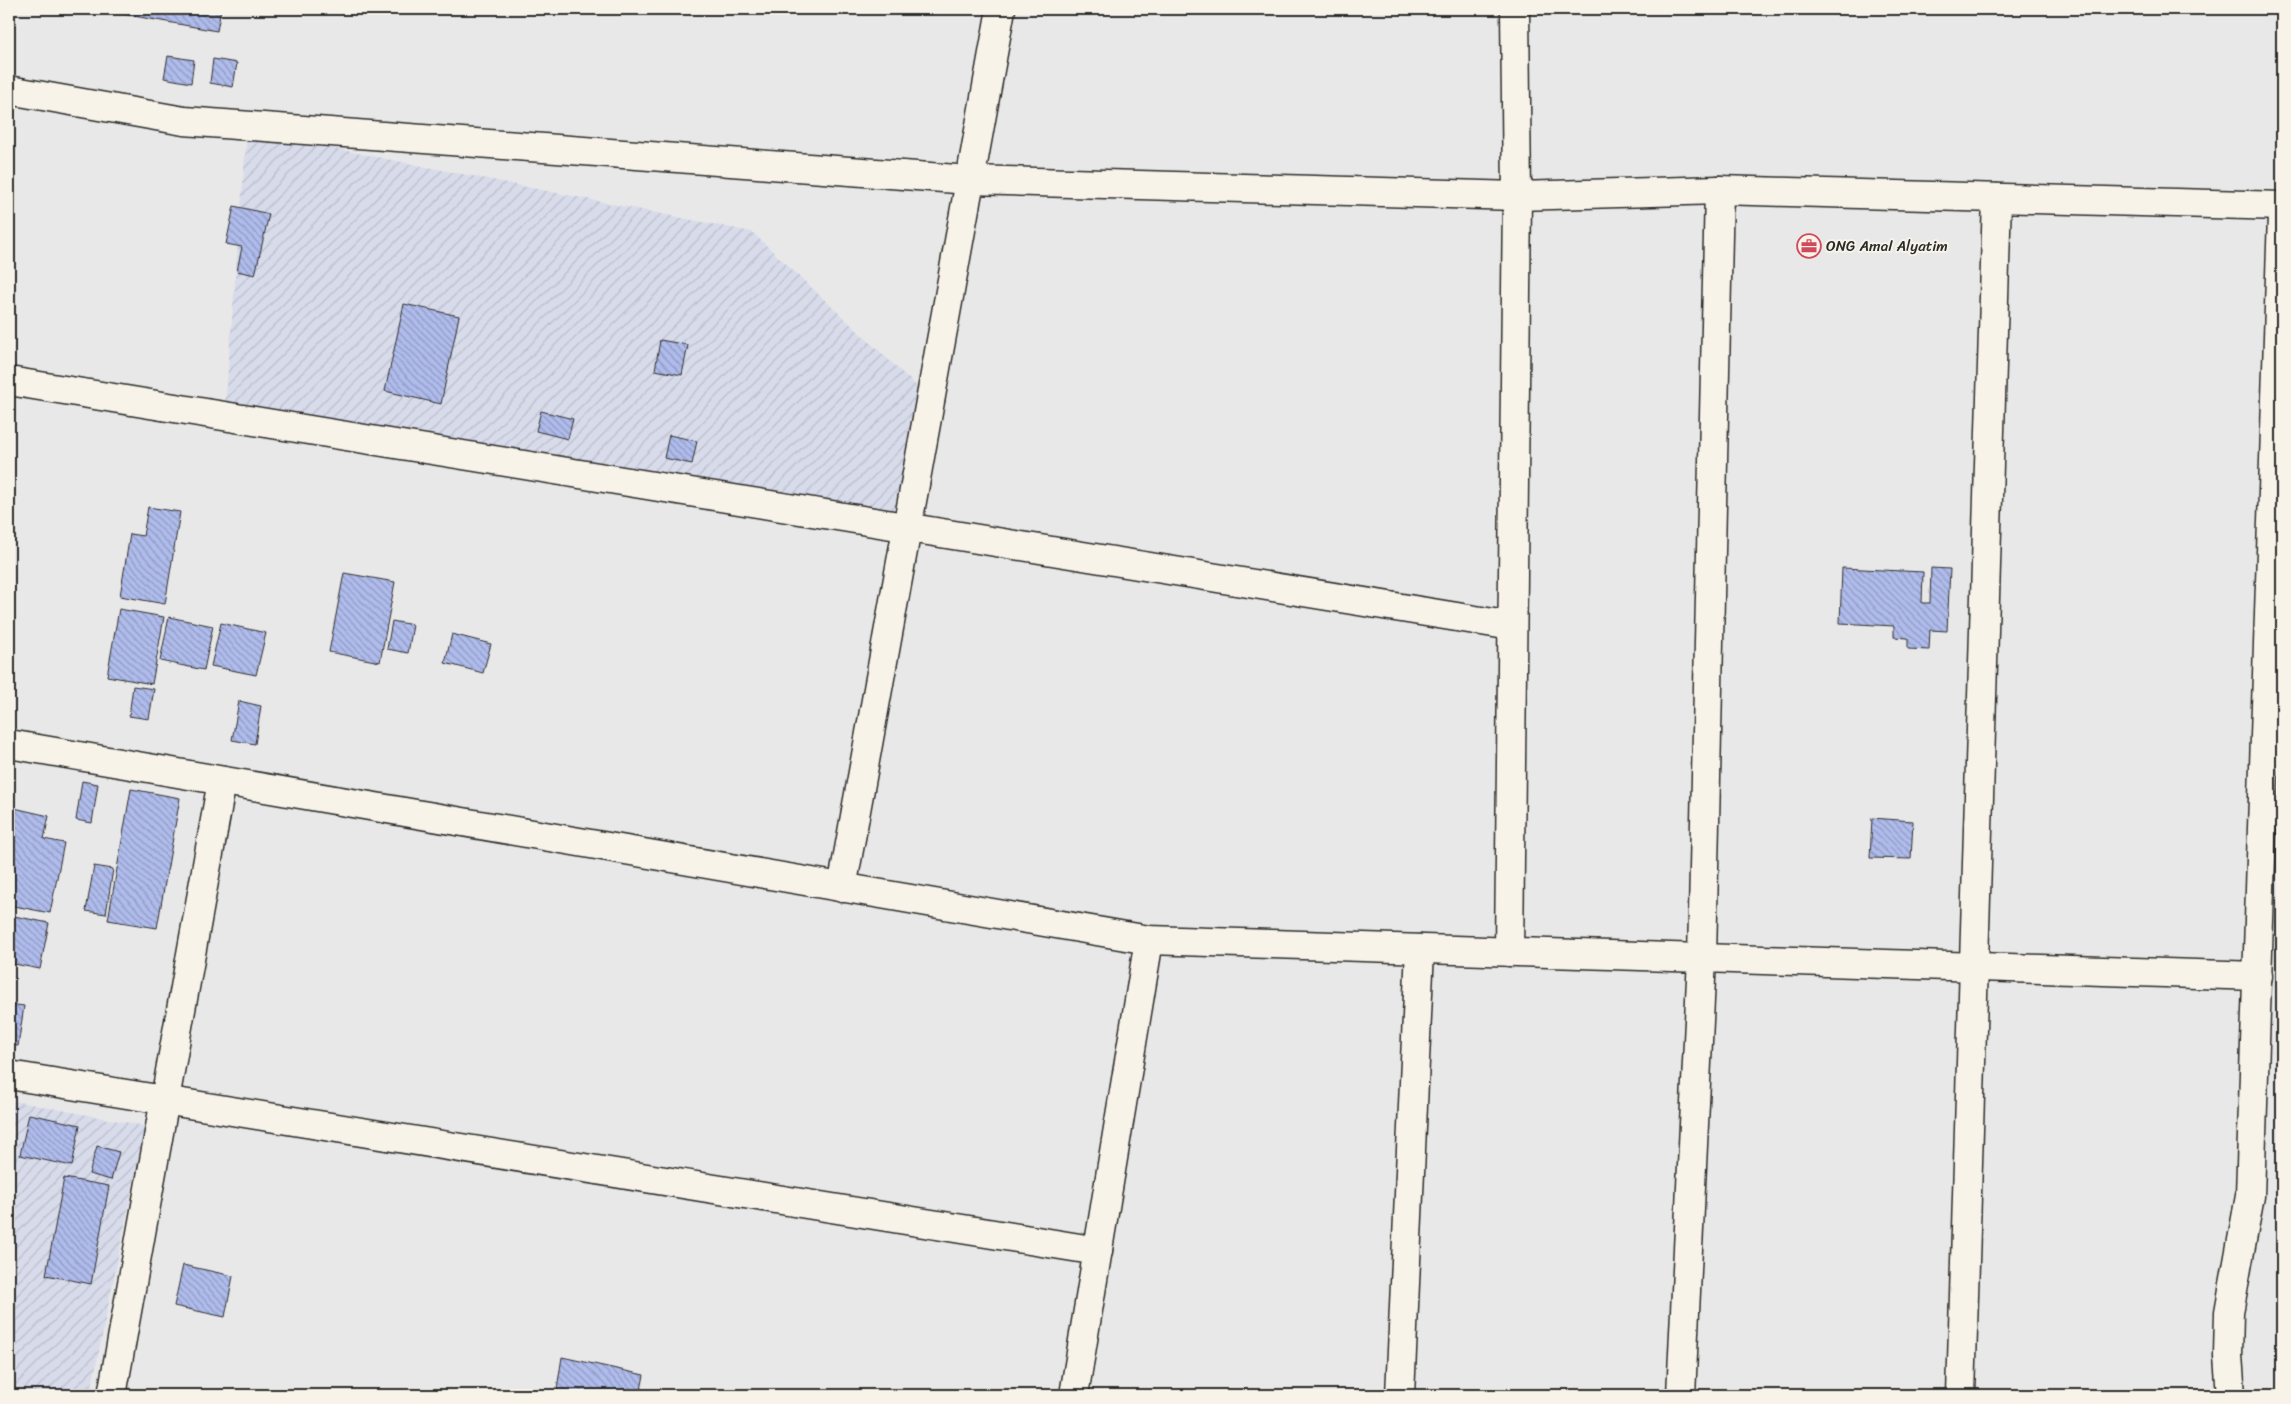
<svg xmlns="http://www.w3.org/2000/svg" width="2291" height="1404" viewBox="0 0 2291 1404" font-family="Sriracha,sans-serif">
<defs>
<pattern id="industrial-furrows" width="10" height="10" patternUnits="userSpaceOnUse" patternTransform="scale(1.25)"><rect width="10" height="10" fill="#d8dbea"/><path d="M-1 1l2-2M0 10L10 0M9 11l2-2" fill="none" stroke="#babcc9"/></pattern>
<pattern id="building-back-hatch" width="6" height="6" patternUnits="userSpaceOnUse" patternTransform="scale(1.25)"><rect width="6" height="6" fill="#afbcec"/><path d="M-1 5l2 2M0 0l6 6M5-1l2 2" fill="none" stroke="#8f99bf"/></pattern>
</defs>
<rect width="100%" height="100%" fill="#e9e8e9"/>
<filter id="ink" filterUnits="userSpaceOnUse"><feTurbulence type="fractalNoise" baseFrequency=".02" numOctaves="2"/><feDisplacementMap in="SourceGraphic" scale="10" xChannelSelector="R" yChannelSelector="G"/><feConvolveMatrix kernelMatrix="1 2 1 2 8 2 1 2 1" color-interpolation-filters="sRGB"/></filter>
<g filter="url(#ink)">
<g fill="url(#industrial-furrows)">
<path d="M247,131L752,232L937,405L909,517L225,406Z"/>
<path d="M9,1100L145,1126L90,1395H9Z"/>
</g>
<g fill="url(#building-back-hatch)" stroke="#2b2b2b">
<path d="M95,9H221L217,31Z"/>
<path d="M168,56L194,60L191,83L164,78Z"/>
<path d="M213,59L237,63L233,87L210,83Z"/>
<path d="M234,206L269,214L255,275L237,271L242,247L226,244Z"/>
<path d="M404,304L459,316L441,404L385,391Z"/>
<path d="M660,340L688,345L682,375L655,370Z"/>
<path d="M541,411L573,419L568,439L536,431Z"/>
<path d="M669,435L697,441L692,464L664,458Z"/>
<path d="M148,507L180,512L165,604L120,596L130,534L143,536Z"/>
<path d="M1842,568L1923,572L1922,603H1930L1931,568L1950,569L1947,631L1930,630L1929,650L1908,649V638L1894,637V626L1840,623Z"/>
<path d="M344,573L395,582L380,662L329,652Z"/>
<path d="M119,609L164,617L152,684L107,676Z"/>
<path d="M169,617L213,626L204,670L160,661Z"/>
<path d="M392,621L413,625L408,653L387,649Z"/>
<path d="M221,623L266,633L256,675L211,666Z"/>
<path d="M452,634L491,644L483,673L445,663Z"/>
<path d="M133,686L154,689L149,719L129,716Z"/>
<path d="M239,701L261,706L255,744L232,740Z"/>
<path d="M82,781L98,784L92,823L76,820Z"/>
<path d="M131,789L180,798L157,928L108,920Z"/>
<path d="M14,808L49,816L44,839L64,843L50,913L9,905V832Z"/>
<path d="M1872,818L1913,821L1911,859L1870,858Z"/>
<path d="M94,866L113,869L106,914L86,911Z"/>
<path d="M9,915L49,923L40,969L9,963Z"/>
<path d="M9,1004L24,1006L18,1046L9,1045Z"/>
<path d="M29,1114L80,1125L72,1166L20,1155Z"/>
<path d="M97,1146L119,1152L111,1180L89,1174Z"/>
<path d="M64,1178L109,1186L91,1284L46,1275Z"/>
<path d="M183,1265L233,1276L225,1317L174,1306Z"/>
<path d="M562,1357L644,1375L640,1395H556Z"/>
</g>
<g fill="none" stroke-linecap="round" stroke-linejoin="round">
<g stroke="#2b2b2b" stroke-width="31">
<g id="minor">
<path d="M9,90L184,121L970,180L1517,196L1719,190L2282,206"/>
<path d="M9,381L1512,626"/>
<path d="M9,744L1149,940L2258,976"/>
<path d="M842,888L1001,9"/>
<path d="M1509,952L1517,196L1515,9"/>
<path d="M9,1075L1098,1251"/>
<path d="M112,1395L222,781"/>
<path d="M1074,1395L1149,940"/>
<path d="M1400,1395L1420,949"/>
<path d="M1681,1395L1702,958L1719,190"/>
<path d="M1961,1395L1997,198"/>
<path d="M2231,1395L2228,1356L2229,1312L2250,1196L2282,215"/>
</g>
</g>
<use href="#minor" stroke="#f7f3e8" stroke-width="28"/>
</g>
</g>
<defs>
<g id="office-ring" transform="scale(1.25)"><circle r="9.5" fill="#f7f3e8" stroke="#d1495b" stroke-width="1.5"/><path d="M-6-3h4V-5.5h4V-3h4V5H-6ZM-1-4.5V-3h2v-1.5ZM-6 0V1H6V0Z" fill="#d1495b"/></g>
</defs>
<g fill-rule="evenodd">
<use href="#office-ring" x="1809" y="246"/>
</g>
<g text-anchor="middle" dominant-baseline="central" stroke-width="4" stroke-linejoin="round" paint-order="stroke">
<g font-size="15" fill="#2b2b2b" stroke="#f7f3e8" text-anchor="start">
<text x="1826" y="246">ONG Amal Alyatim</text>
</g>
</g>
<rect width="2291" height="1404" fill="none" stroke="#f7f3e8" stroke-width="30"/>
<rect x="15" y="15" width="2261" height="1374" fill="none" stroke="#2b2b2b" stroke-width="2" filter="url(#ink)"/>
</svg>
